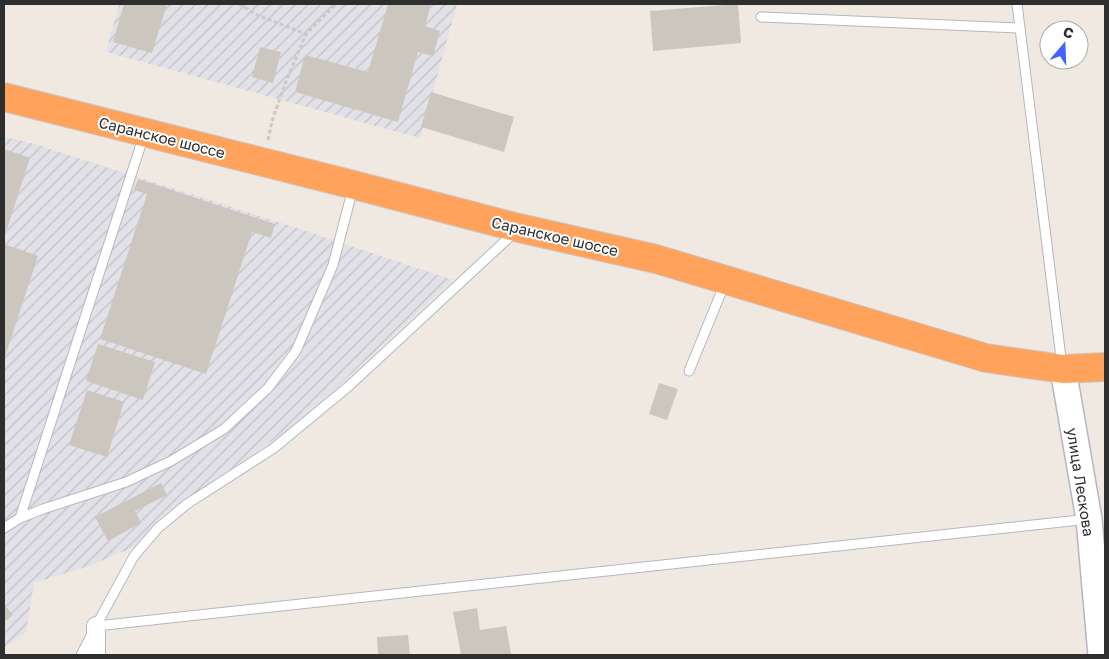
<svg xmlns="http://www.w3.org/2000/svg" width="1109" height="659" viewBox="0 0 1109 659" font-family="'Golos Text',sans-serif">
<defs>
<pattern id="industrial-furrows" width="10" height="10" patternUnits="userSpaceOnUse" patternTransform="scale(1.25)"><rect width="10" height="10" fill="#e3e1e8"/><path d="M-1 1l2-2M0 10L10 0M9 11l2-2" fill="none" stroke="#c3c1c7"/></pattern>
</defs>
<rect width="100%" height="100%" fill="#efe9e1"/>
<g fill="url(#industrial-furrows)">
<path d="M119,4H457L420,138L106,52Z"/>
<path d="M4,137L31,143L288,225L453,280L296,425L161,516L139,545L89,566L34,583L26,632L4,648Z"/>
</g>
<g fill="#cbc7bf">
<path d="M124,4H167L152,53L113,42Z"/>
<path d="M388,4H431L425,26L440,31L433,56L418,52L398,122L295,92L305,55L368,72Z"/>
<path d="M738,4L741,43L653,51L650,11Z"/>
<path d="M260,47L281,52L273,83L252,77Z"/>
<path d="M431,92L514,117L504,152L421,127Z"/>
<path d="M4,149L30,158L4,238Z"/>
<path d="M138,179L275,224L271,238L252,232L206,374L100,339L147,194L134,190Z"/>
<path d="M4,244L38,256L4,360Z"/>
<path d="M98,344L155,362L143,400L86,381Z"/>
<path d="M659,383L678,389L667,420L649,414Z"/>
<path d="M87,390L124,402L107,457L69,445Z"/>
<path d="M161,483L167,495L135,511L141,523L108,541L95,517Z"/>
<path d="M4,604L13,615L4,622Z"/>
<path d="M477,608L480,630L506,626L511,654L505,655H461L453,612Z"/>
<path d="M408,635L410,655H378L377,637Z"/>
</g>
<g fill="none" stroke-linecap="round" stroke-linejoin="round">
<g stroke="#b4b7c1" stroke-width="11">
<g id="lane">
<path d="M1017,4L1062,366"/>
<path d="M761,17L1020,28"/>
<path d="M689,371L725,283"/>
<path d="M20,518L144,135"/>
<path d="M4,528L20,518L43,509L126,482L171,461L224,429L268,388L296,351L333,265L353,188"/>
<path d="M96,626L1089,519"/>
<path d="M81,655L96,626L134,556L158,528L187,504L274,448L349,386L515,232"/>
</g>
</g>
<g stroke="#b4b7c1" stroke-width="20">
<path id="street" d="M96,626V655"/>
</g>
<g stroke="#b4b7c1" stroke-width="28">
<path id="secondary" d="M1063,369L1089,519L1101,655"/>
</g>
<g stroke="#c9c9c9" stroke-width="30">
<path id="highway" d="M4,97L354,185L519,228L656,259L986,358L1063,369L1105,367"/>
</g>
<g stroke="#c9c9c9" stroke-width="3" stroke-dasharray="4 2.5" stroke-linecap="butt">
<path d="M239,4L257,15L306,34"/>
<path d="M268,140L272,121L286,81L306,34L336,4"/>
</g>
<use href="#lane" stroke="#fff" stroke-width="9"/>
<use href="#street" stroke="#fff" stroke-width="18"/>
<use href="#secondary" stroke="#fff" stroke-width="25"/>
<use href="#highway" stroke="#ffa35c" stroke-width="28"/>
</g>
<g text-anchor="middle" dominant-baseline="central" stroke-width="4" stroke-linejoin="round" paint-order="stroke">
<g font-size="15" fill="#2e2e2e" stroke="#fff">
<text transform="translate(162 137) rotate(14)">Саранское шоссе</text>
<text transform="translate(555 236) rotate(13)">Саранское шоссе</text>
<text transform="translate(1081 482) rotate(81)">улица Лескова</text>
</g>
</g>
<rect width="1109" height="659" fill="none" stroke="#2e2e2e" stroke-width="10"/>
<g transform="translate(1064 45) rotate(19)"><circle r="24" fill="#ffffff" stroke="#ababab"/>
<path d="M0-4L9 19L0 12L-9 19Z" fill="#4264fb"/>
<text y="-8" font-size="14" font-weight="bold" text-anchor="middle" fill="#2e2e2e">С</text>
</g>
</svg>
